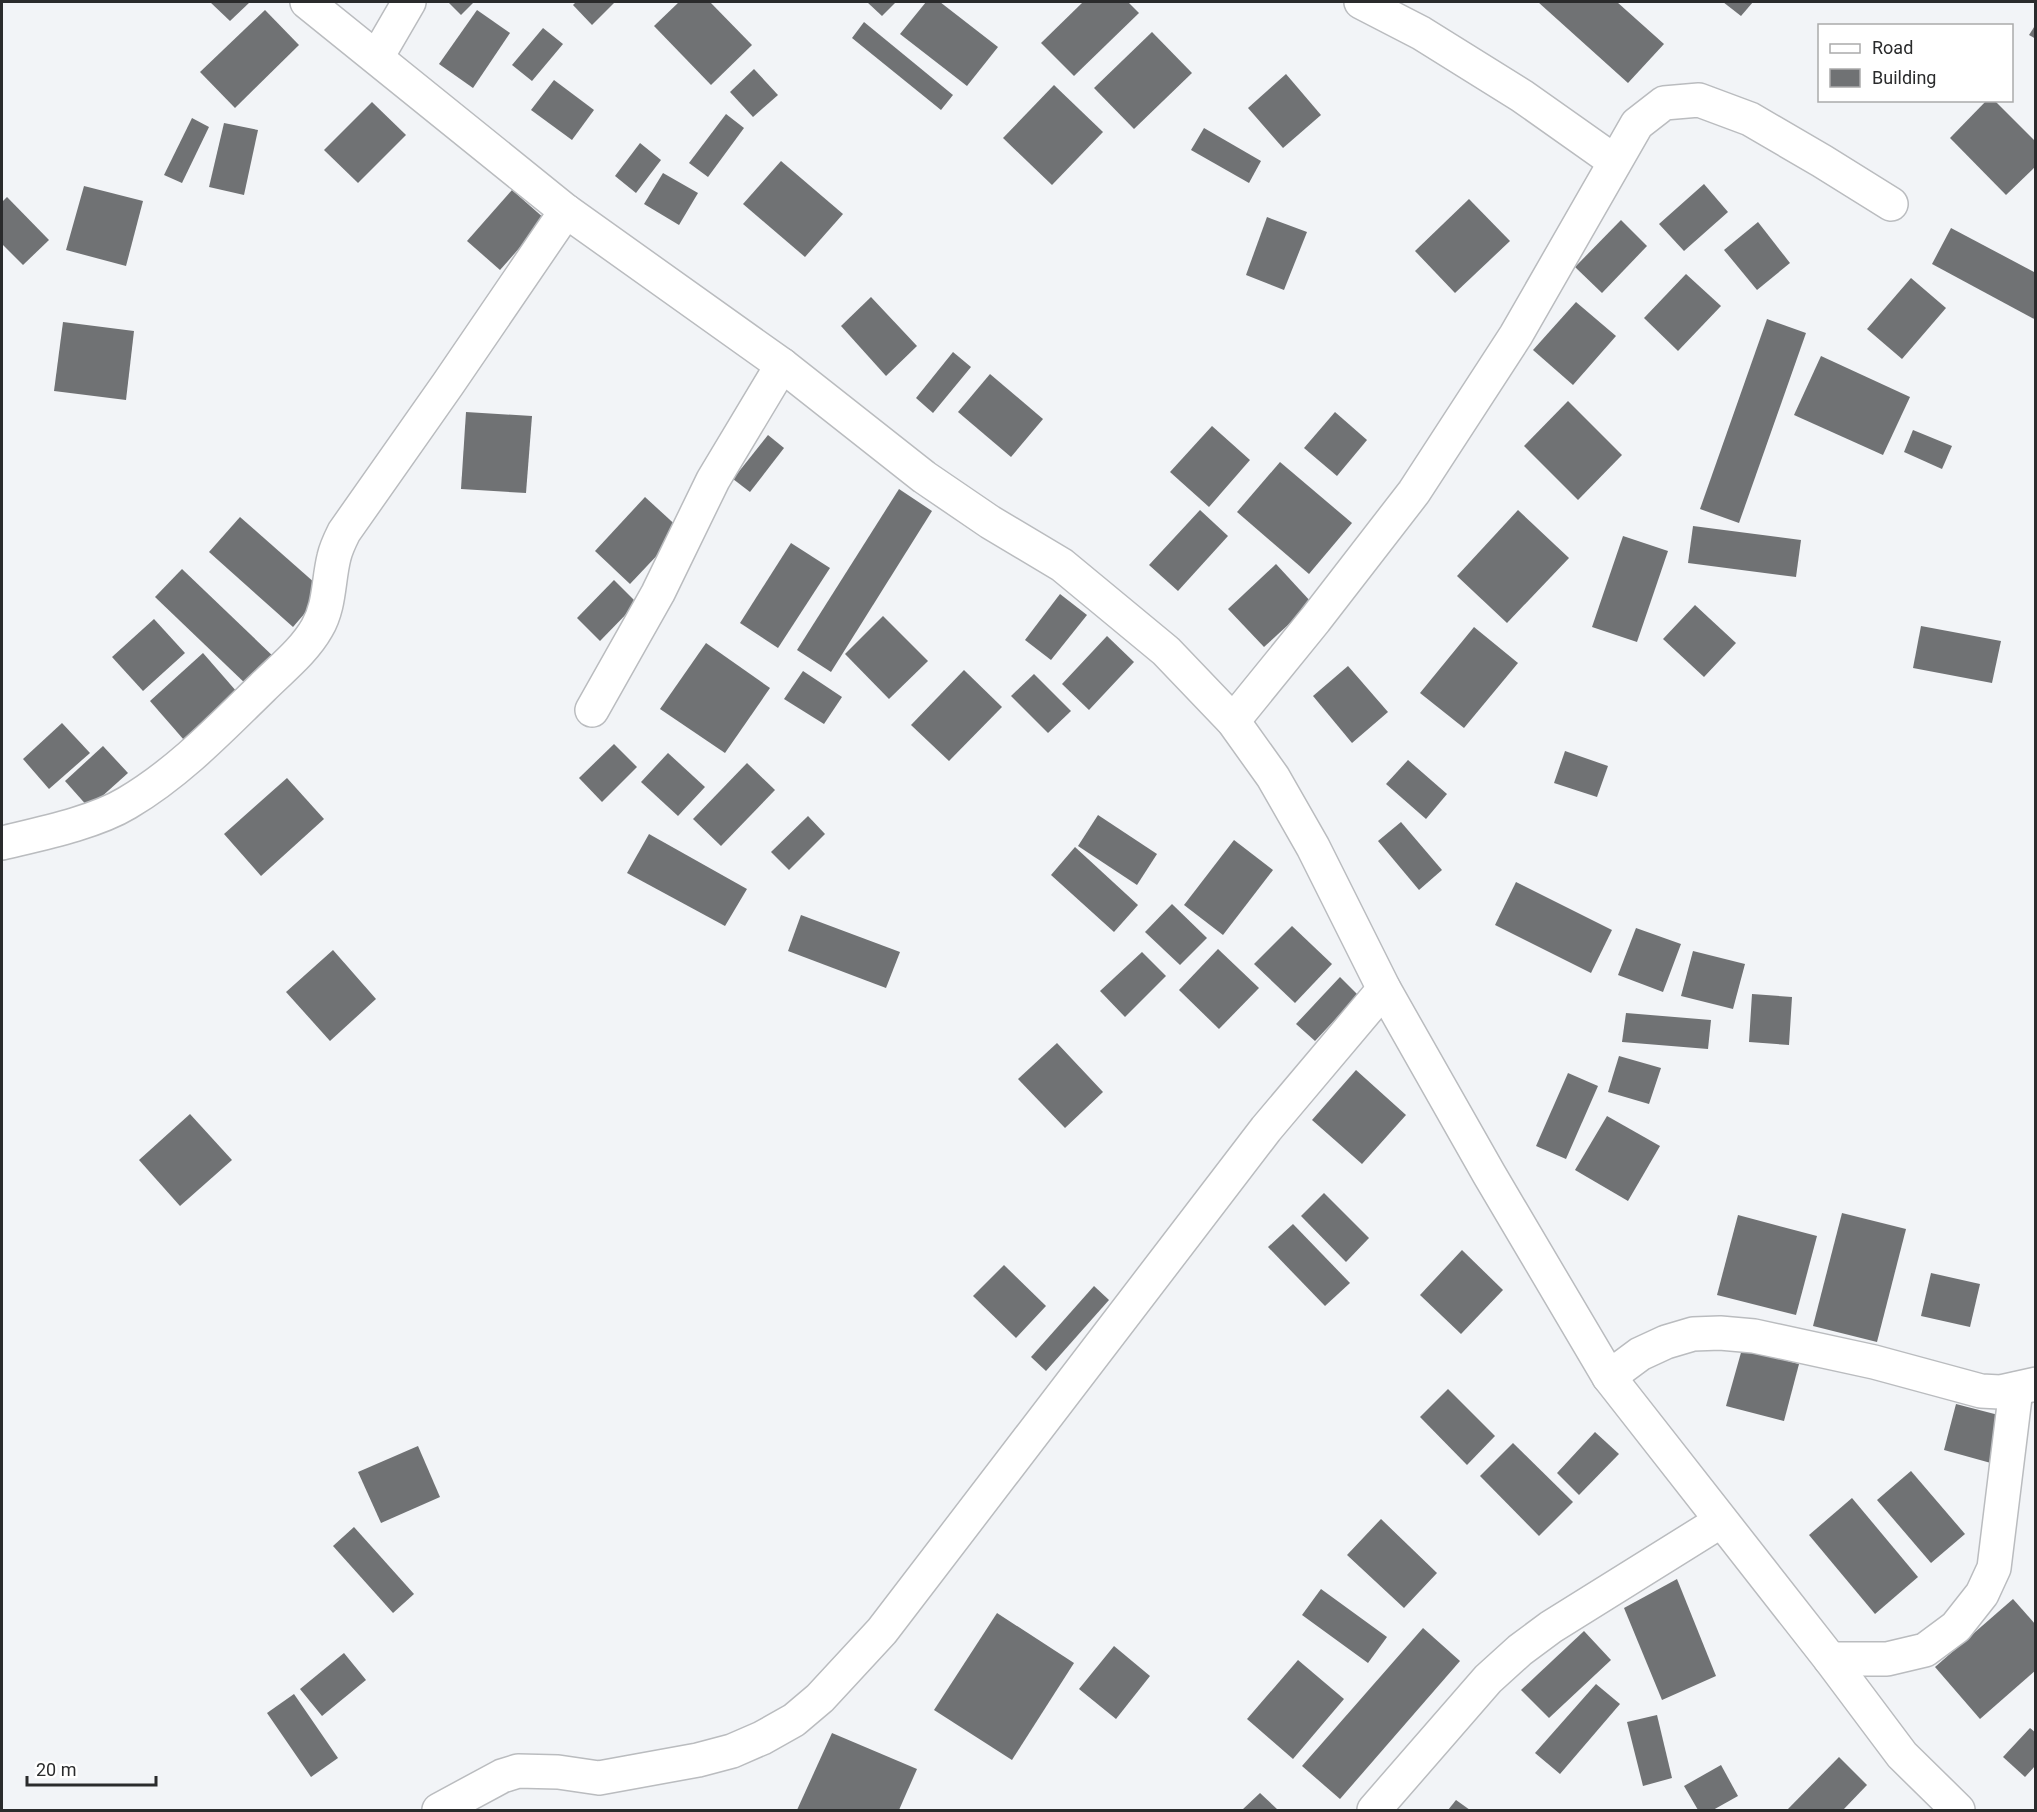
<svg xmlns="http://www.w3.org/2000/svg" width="2037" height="1812" viewBox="0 0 2037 1812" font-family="Roboto,sans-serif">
<rect width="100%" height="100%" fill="#f2f4f7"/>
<g fill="#707274">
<path d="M210,2H250L230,21Z"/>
<path d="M448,2H474L461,15Z"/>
<path d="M576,2H612L614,3L592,25L573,5Z"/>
<path d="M679,2H710L752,45L711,85L654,26Z"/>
<path d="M867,2H896L882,16Z"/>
<path d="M926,2H940L998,47L967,86L900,34Z"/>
<path d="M1083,2H1128L1139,13L1074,76L1041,43Z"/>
<path d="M1538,2H1617L1664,44L1628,83Z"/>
<path d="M1723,2H1753L1741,16Z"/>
<path d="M265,10L299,45L235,108L200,72Z"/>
<path d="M477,10L510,33L473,88L439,64Z"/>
<path d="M864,22L953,95L941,110L852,38Z"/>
<path d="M2036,24V39L2029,35Z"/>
<path d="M543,28L563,44L532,81L512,65Z"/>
<path d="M1152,32L1192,73L1134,129L1094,88Z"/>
<path d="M754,69L778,95L753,117L730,92Z"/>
<path d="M1286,74L1321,115L1283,148L1248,108Z"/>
<path d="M554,80L594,110L572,140L531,110Z"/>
<path d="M1054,85L1103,132L1052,185L1003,138Z"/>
<path d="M1987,100H1994L2036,142V166L2006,195L1950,138Z"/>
<path d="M372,102L406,135L358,183L324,150Z"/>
<path d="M726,114L744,128L708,177L689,163Z"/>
<path d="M192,118L209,127L182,183L164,175Z"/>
<path d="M224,123L258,130L244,195L209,187Z"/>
<path d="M1204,128L1261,161L1249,183L1191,150Z"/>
<path d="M640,143L661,160L636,193L615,176Z"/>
<path d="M781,161L843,214L805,257L743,204Z"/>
<path d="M663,173L698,193L679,225L644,204Z"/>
<path d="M1704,184L1728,212L1684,251L1659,224Z"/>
<path d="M84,186L143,201L126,266L66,250Z"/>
<path d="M512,190L545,219L500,270L467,241Z"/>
<path d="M7,197L49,240L23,265L2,244V202Z"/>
<path d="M1469,199L1510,241L1455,293L1415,251Z"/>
<path d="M1267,217L1307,232L1284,290L1246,275Z"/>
<path d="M1621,220L1647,246L1602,293L1575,267Z"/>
<path d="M1758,222L1790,263L1757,290L1724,250Z"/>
<path d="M1951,228L2036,273V320L1932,264Z"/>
<path d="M1686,274L1721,306L1678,351L1644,318Z"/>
<path d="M1911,278L1946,308L1902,359L1867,329Z"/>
<path d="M871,297L917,346L886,376L841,326Z"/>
<path d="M1576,302L1616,336L1573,385L1533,350Z"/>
<path d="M1767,319L1806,333L1739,523L1700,509Z"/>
<path d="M63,322L134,331L126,400L54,391Z"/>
<path d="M953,352L971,367L933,413L916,398Z"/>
<path d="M1821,356L1910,397L1883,455L1794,415Z"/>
<path d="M990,374L1043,419L1011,457L958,412Z"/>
<path d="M1568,401L1622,455L1578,500L1524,446Z"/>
<path d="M466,412L532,416L526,493L461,489Z"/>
<path d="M1335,412L1367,440L1337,476L1304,448Z"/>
<path d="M1212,426L1250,460L1209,507L1170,472Z"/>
<path d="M1913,430L1952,446L1942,469L1904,452Z"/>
<path d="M768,435L784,448L750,492L733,479Z"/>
<path d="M1280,462L1352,523L1309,574L1237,512Z"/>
<path d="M899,489L932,511L831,672L797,650Z"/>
<path d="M645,497L681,530L630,584L595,551Z"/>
<path d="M1200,510L1228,536L1178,591L1149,565Z"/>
<path d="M1518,510L1569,558L1507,623L1457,576Z"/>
<path d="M240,517L324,591L293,627L209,552Z"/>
<path d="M1693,526L1801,540L1796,577L1688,563Z"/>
<path d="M1623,536L1668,551L1637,642L1592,627Z"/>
<path d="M791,543L830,568L778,648L740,623Z"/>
<path d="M1276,564L1312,603L1264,647L1228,609Z"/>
<path d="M182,569L276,659L249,687L155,597Z"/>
<path d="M614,580L637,603L600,641L577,618Z"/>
<path d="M1060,594L1087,615L1051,660L1025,640Z"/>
<path d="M1695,605L1736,643L1704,677L1663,639Z"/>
<path d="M883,616L928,661L889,699L845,654Z"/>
<path d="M154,619L185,653L143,691L112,657Z"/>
<path d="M1921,626L2001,641L1992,683L1913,668Z"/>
<path d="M1474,627L1518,663L1464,728L1420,693Z"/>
<path d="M1107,636L1134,662L1089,710L1062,684Z"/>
<path d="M706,643L770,688L725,753L660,709Z"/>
<path d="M203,653L237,692L184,740L150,701Z"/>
<path d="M1348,666L1388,712L1352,743L1313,696Z"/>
<path d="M964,670L1002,707L949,761L911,725Z"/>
<path d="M803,671L842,697L824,724L784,699Z"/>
<path d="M1034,674L1071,711L1048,733L1011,696Z"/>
<path d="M62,723L90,753L49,789L23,759Z"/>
<path d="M614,744L637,767L602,802L579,778Z"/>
<path d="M103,746L128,773L89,808L65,781Z"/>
<path d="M1565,751L1608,766L1597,797L1554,783Z"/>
<path d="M668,753L705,787L678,816L641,782Z"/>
<path d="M1408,760L1447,794L1426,819L1386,784Z"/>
<path d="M747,763L775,790L721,846L693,819Z"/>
<path d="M287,778L324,819L261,876L224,834Z"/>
<path d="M1098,815L1157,854L1137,885L1078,846Z"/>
<path d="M808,816L825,834L789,870L771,852Z"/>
<path d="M1401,822L1442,870L1419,890L1378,841Z"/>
<path d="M649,834L747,889L725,926L627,873Z"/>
<path d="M1234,840L1273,870L1223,935L1184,905Z"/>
<path d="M1075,847L1138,905L1114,932L1051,875Z"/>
<path d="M1516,882L1612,930L1591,973L1495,925Z"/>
<path d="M1172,904L1207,938L1180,965L1145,932Z"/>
<path d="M801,915L900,952L886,988L788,951Z"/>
<path d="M1292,926L1332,964L1295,1003L1254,964Z"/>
<path d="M1636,928L1681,944L1663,992L1618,975Z"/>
<path d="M1218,949L1259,988L1219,1029L1179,990Z"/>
<path d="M333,950L376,999L330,1041L286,992Z"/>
<path d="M1693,951L1745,964L1733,1009L1681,996Z"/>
<path d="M1142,952L1166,976L1125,1017L1100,991Z"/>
<path d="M1340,977L1358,995L1315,1041L1296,1024Z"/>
<path d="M1752,994L1792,997L1789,1045L1749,1042Z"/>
<path d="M1626,1013L1711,1020L1708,1049L1622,1042Z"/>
<path d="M1057,1043L1103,1092L1065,1128L1018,1079Z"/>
<path d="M1619,1056L1661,1068L1649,1104L1608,1092Z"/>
<path d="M1356,1070L1406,1115L1362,1164L1312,1120Z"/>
<path d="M1568,1073L1598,1086L1566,1159L1536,1146Z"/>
<path d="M190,1114L232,1160L180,1206L139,1160Z"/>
<path d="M1607,1116L1660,1146L1628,1201L1575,1170Z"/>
<path d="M1324,1193L1369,1238L1346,1262L1301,1216Z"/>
<path d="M1842,1213L1906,1229L1877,1342L1813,1326Z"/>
<path d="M1738,1215L1817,1236L1796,1315L1717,1295Z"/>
<path d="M1293,1224L1350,1283L1325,1306L1268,1247Z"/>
<path d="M1462,1250L1503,1290L1461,1334L1420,1295Z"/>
<path d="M1004,1265L1046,1306L1016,1338L973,1296Z"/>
<path d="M1931,1273L1980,1284L1970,1327L1921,1316Z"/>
<path d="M1094,1286L1109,1300L1046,1371L1031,1357Z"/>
<path d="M1742,1349L1799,1364L1784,1421L1726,1406Z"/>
<path d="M1448,1389L1495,1436L1467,1465L1420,1417Z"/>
<path d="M1956,1404L2010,1418L1998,1465L1944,1450Z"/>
<path d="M1595,1432L1619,1454L1579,1495L1557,1473Z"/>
<path d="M1513,1443L1573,1502L1539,1536L1480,1476Z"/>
<path d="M418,1446L440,1497L381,1523L358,1472Z"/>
<path d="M1911,1471L1965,1534L1931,1563L1877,1500Z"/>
<path d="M1852,1498L1918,1577L1875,1614L1809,1535Z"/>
<path d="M1381,1519L1437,1573L1404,1608L1347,1555Z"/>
<path d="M354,1527L414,1594L393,1613L333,1546Z"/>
<path d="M1677,1579L1716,1676L1662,1700L1624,1608Z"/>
<path d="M1321,1589L1387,1637L1368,1663L1302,1615Z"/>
<path d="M2013,1599L2036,1625V1670L1980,1719L1935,1667Z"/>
<path d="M997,1613L1074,1663L1012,1760L934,1710Z"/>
<path d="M1423,1628L1460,1661L1340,1799L1302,1766Z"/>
<path d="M1584,1631L1611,1660L1549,1718L1521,1690Z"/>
<path d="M1114,1646L1150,1676L1116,1719L1079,1689Z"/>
<path d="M344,1653L366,1680L322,1716L300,1689Z"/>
<path d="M1298,1660L1344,1699L1293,1759L1247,1719Z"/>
<path d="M1596,1684L1620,1704L1560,1774L1535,1753Z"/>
<path d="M294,1694L338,1758L311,1777L267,1713Z"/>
<path d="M1657,1715L1672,1778L1643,1786L1627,1722Z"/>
<path d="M2030,1728L2036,1733V1765L2025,1777L2003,1757Z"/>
<path d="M832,1733L917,1769L899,1810H797Z"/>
<path d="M1839,1757L1867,1785L1843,1810H1787Z"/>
<path d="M1721,1765L1738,1796L1713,1810H1698L1684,1786Z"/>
<path d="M1260,1793L1278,1810H1242Z"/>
<path d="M1456,1800L1470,1810H1448Z"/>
</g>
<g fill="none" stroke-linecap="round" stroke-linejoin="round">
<g stroke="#babcbf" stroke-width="36">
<g id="street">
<path d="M307,2L566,211L782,365L924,477L990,522L1062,565L1166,651L1233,721L1273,777L1313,847L1384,989L1489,1174L1609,1377L1830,1659L1902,1755L1958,1810"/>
<path d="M1361,2L1421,33L1522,96L1614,161"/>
<path d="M377,57L409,2"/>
<path d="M592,710L658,593L713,480L782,365"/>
<path d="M1233,721L1315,620L1414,492L1516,335L1637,124L1664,103L1699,100L1750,119L1822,161L1891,204"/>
<path d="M2,843C39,834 94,823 127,803C178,773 220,729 262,688C281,669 304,651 317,628C330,606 328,581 334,557C336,548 340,540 344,532L448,384L566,211"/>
<path d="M1609,1377L1640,1354L1666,1342L1693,1334L1720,1333L1754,1336L1874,1362L1981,1391L2000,1392L2036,1384"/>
<path d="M1830,1659H1887L1925,1650L1956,1627L1982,1594L1994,1568L2016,1389"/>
<path d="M439,1810L502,1776L518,1771L558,1772L599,1778L698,1760L732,1751L762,1738L794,1720L820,1698L882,1631L1266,1129L1384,989"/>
<path d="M1374,1810L1488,1679L1520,1650L1551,1627L1721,1521"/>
</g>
</g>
<use href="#street" stroke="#fff" stroke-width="33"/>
</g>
<rect width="2037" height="1812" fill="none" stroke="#2a2b2c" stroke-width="6"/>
<rect x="1818" y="24" width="195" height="78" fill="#ffffff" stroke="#aaaaab" stroke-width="1.5"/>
<rect x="1830" y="44" width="30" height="9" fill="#ffffff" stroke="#aaaaab" stroke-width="1.5"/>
<text x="1872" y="54" font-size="18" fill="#2a2b2c">Road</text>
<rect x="1830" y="69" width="30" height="18" fill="#707274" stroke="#aaaaab" stroke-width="1.5"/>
<text x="1872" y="84" font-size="18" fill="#2a2b2c">Building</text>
<path d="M27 1776v9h129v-9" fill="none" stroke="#2a2b2c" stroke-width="3"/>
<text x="36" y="1776" font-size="18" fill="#2a2b2c" stroke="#ffffff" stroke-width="4.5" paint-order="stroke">20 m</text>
</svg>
